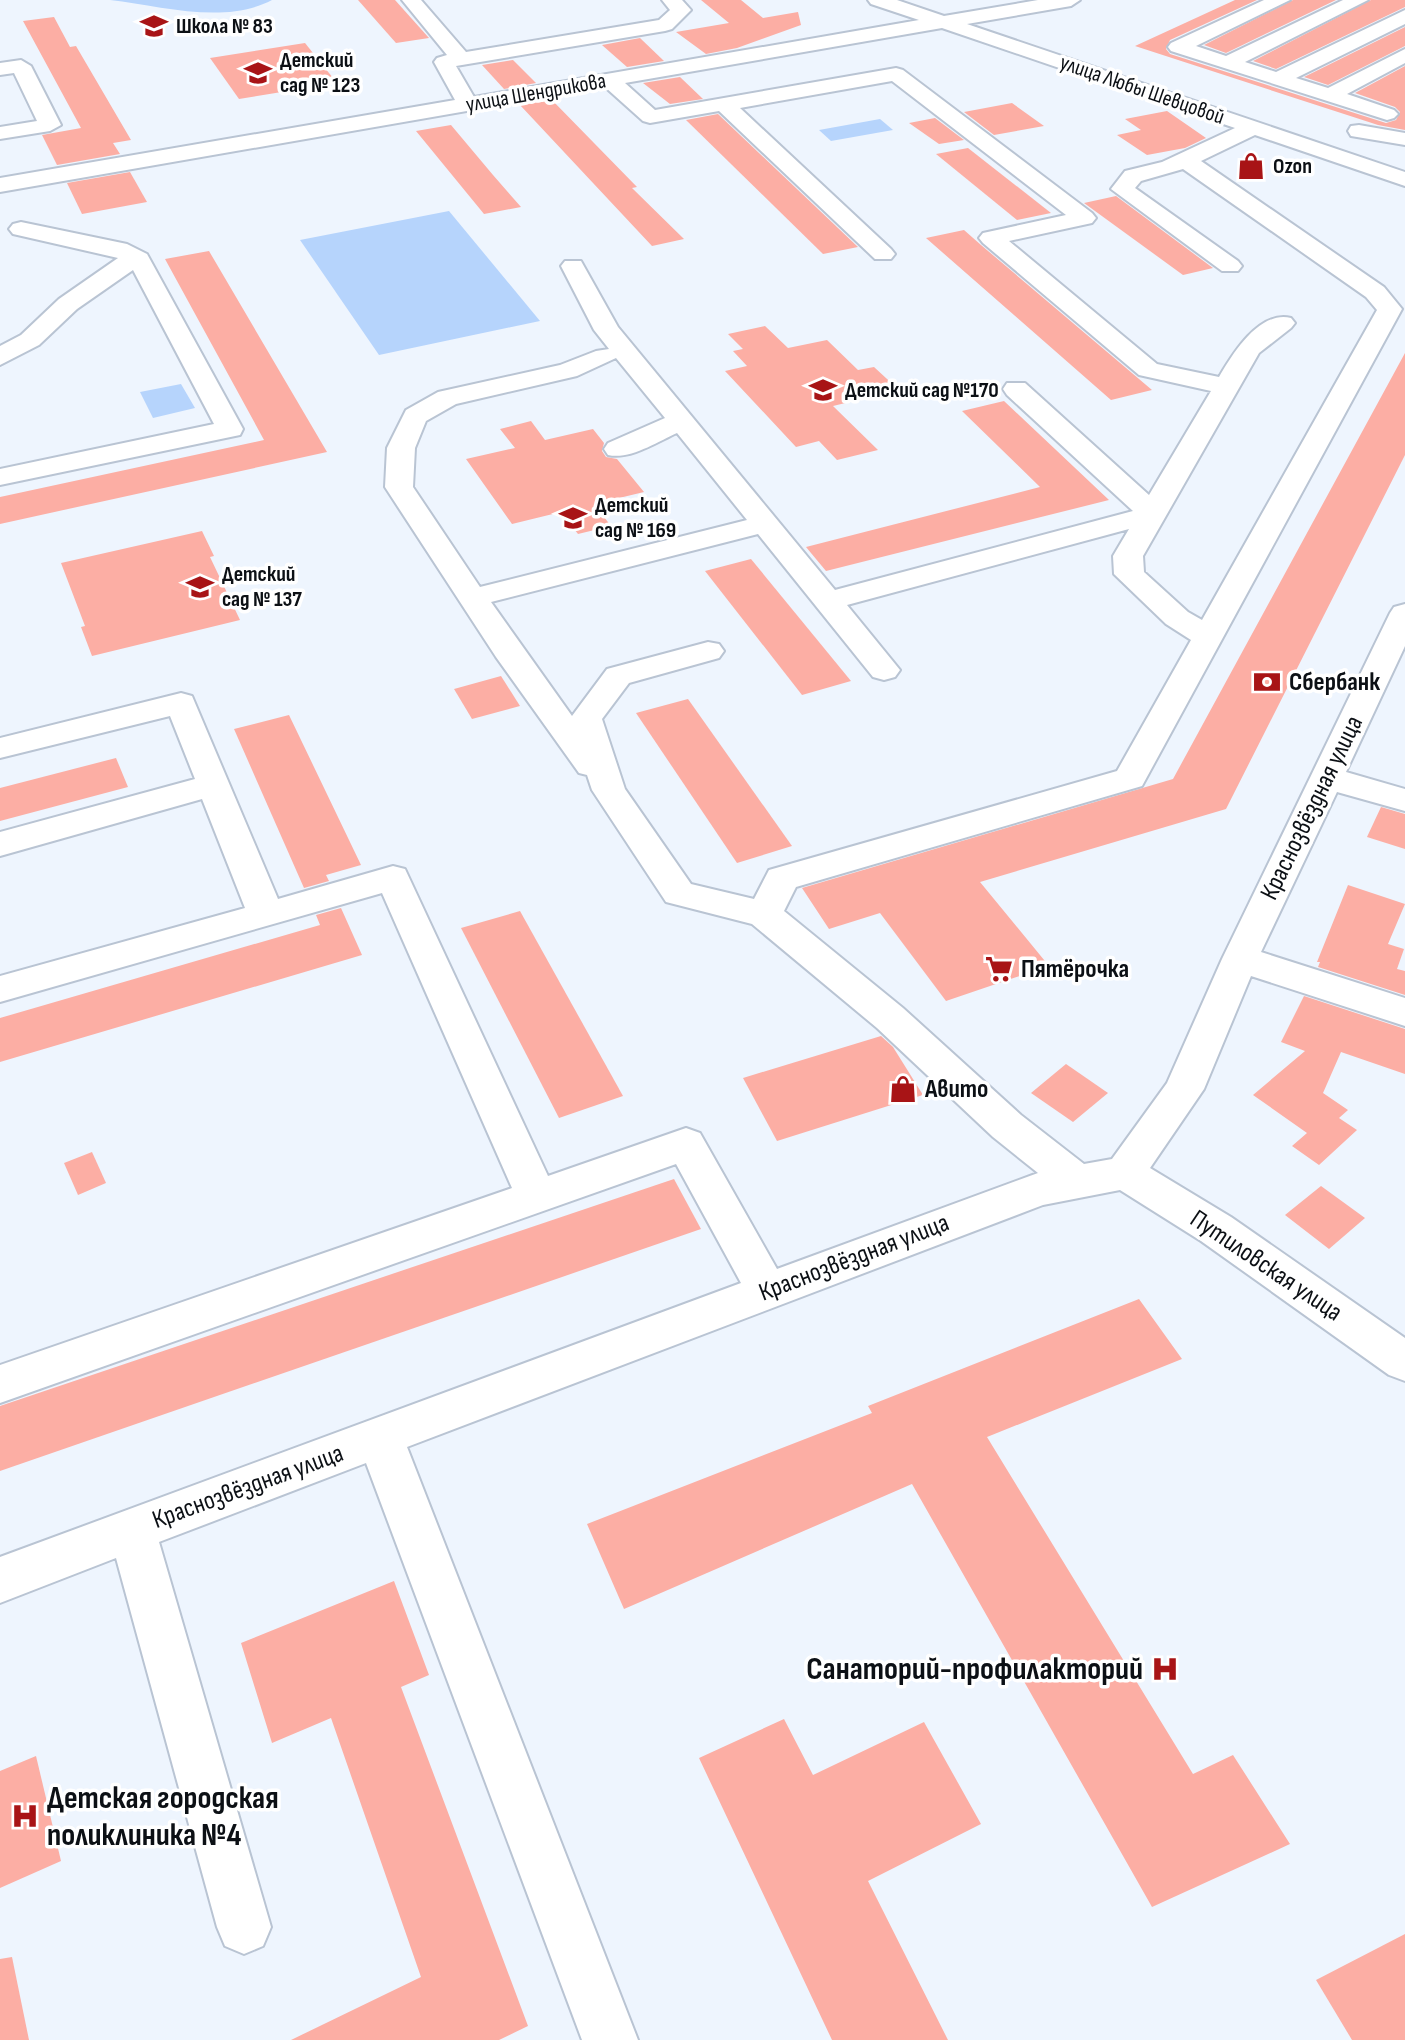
<svg xmlns="http://www.w3.org/2000/svg" width="1405" height="2040" viewBox="0 0 1405 2040" font-family="'Sofia Sans Condensed',sans-serif">
<rect width="100%" height="100%" fill="#eef5fe"/>
<g fill="#b6d4fc">
<path d="M110,0H272C225,25 161,6 110,0Z"/>
<path d="M880,119L893,130L831,141L819,130Z"/>
<path d="M449,211L540,321L379,355L300,240Z"/>
<path d="M181,384L195,408L153,418L140,392Z"/>
</g>
<g fill="#fcaea4">
<path d="M358,0H395L429,38L396,43Z"/>
<path d="M701,0H741L763,18L798,12L801,25L737,48L706,54L676,32L729,23Z"/>
<path d="M1235,0H1257L1170,40L1166,49L1170,54L1386,123L1396,120L1400,112L1395,107L1355,93L1405,66V130L1378,125L1135,46Z"/>
<path d="M1293,0H1336L1226,53L1204,45Z"/>
<path d="M1371,0H1405V7L1276,69L1253,61Z"/>
<path d="M54,17L70,47L76,46L131,140L113,143L120,154L57,165L42,135L81,128L23,21Z"/>
<path d="M1405,27V46L1328,85L1304,77Z"/>
<path d="M640,38L664,61L627,67L602,45Z"/>
<path d="M305,43L337,83L239,99L210,58Z"/>
<path d="M513,60L536,83L504,89L482,65Z"/>
<path d="M680,77L703,99L670,104L643,83Z"/>
<path d="M551,99L637,187L632,188L684,239L652,246L520,105Z"/>
<path d="M1012,103L1044,126L994,135L964,112Z"/>
<path d="M1167,111L1206,138L1185,148L1147,155L1117,135L1141,130L1125,119Z"/>
<path d="M718,114L858,247L823,254L686,120Z"/>
<path d="M935,118L964,140L939,144L909,123Z"/>
<path d="M451,125L493,175L521,207L484,214L416,131Z"/>
<path d="M968,148L1051,213L1017,220L936,154Z"/>
<path d="M130,172L147,202L82,214L67,183Z"/>
<path d="M1116,196L1213,268L1183,275L1084,203Z"/>
<path d="M964,230L981,245L1152,390L1111,400L926,238Z"/>
<path d="M209,251L327,452L0,524V497L264,440L165,259Z"/>
<path d="M765,326L788,348L827,340L858,370L874,367L899,390L833,406L878,450L837,460L819,441L796,447L725,371L747,366L733,351L743,349L728,334Z"/>
<path d="M1405,353V455L1226,809L980,882L1049,966L946,1001L880,913L829,929L802,888L1173,779Z"/>
<path d="M1004,401L1109,500L826,571L806,547L1040,487L962,411Z"/>
<path d="M531,421L545,440L593,429L604,443L602,451L606,457L617,459L644,492L594,504L611,526L578,534L561,512L512,524L466,459L515,448L500,429Z"/>
<path d="M202,531L214,556L210,557L240,620L92,656L81,627L85,626L61,563Z"/>
<path d="M751,559L851,681L802,695L705,571Z"/>
<path d="M501,676L520,706L472,719L454,689Z"/>
<path d="M688,699L792,846L737,863L636,713Z"/>
<path d="M289,715L361,865L326,875L329,881L304,888L234,729Z"/>
<path d="M116,758L128,787L0,821V788Z"/>
<path d="M1381,807L1405,814V849L1367,837Z"/>
<path d="M1348,885L1405,904L1388,944L1404,949L1397,969L1405,971V995L1318,967L1320,962H1317Z"/>
<path d="M341,908L362,955L0,1062V1018L320,925L316,915Z"/>
<path d="M520,911L623,1096L559,1118L461,928Z"/>
<path d="M1304,996L1405,1029V1074L1341,1052L1323,1093L1348,1110L1339,1118L1357,1130L1319,1165L1292,1146L1307,1133L1253,1095L1305,1051L1281,1042Z"/>
<path d="M881,1036L893,1047L923,1095L777,1141L743,1078Z"/>
<path d="M1066,1064L1108,1093L1073,1122L1031,1093Z"/>
<path d="M92,1152L106,1183L78,1195L64,1163Z"/>
<path d="M674,1179L701,1229L0,1471V1406Z"/>
<path d="M1321,1186L1365,1218L1329,1249L1285,1215Z"/>
<path d="M1139,1299L1182,1359L987,1437L1193,1774L1233,1755L1290,1844L1152,1907L912,1484L624,1609L587,1524L872,1413L868,1406Z"/>
<path d="M394,1581L429,1675L401,1687L528,2026L499,2040H291L421,1977L331,1718L272,1743L241,1643Z"/>
<path d="M784,1719L813,1775L924,1722L981,1824L868,1881L948,2040H832L699,1758Z"/>
<path d="M36,1756L61,1861L0,1888V1771Z"/>
<path d="M1405,1934V2040H1352L1316,1980Z"/>
<path d="M12,1957L29,2040H0V1959Z"/>
</g>
<g fill="none" stroke-linecap="round" stroke-linejoin="round">
<g stroke="#b9c4d3" stroke-width="4">
<g id="minor">
<path d="M402,0H421L466,52L659,20L670,10L662,0H682L691,10L672,29L665,31L456,66L474,97L919,20L871,4L868,0H897L944,16L1038,0H1080L1071,6L967,24L1405,172V186L1255,135L1201,161L1384,287L1402,309L1142,786L796,887L784,911L903,1008L1021,1115L1084,1164L1112,1159L1167,1083L1222,959L1390,613L1394,607L1405,604V646L1346,772L1405,789V811L1337,792L1261,952L1405,998V1026L1251,976L1204,1089L1150,1168L1231,1217L1405,1338V1381L1389,1375L1201,1241L1120,1190L1043,1205L407,1447L638,2040H582L366,1463L159,1542L271,1927L263,1946L244,1954L225,1946L217,1927L116,1558L0,1603V1557L741,1283L676,1164L0,1403V1365L512,1188L382,893L0,1002V976L245,908L202,799L0,856V832L195,779L170,716L0,758V738L181,693L192,696L278,899L393,866L405,869L548,1176L686,1128L700,1133L777,1269L1038,1173L993,1137L877,1028L752,924L666,902L592,790L587,775L579,773L496,657L385,487L387,448L406,410L438,392L560,365L596,351L609,349L594,330L561,266L565,261H581L618,327L835,590L1133,511L1007,395L1003,389L1007,383H1025L1149,495L1211,391L1139,375L983,243L979,238L983,233L1066,215L892,81L740,108L891,249L895,254L891,259H875L719,111L650,123L643,121L605,87L0,192V178L455,100L434,62L437,58L447,55ZM942,28L1235,128L1162,162L1125,171L1111,189L1222,271H1238L1242,266L1238,261L1135,188L1141,181L1183,169L1366,297L1377,310L1202,620L1188,612L1144,572L1143,556L1259,353L1291,328L1295,323L1291,318C1259,310 1232,355 1219,377L1157,364L1009,241L1092,223L1096,218L1092,213L903,70L896,68L655,110L625,83ZM616,358L665,418L608,443L604,449L608,455C630,460 657,442 677,433L747,520L480,587L413,487L415,448L426,421L456,404L577,376ZM1129,529L1113,556L1114,574L1166,624L1191,640L1117,771L769,870L754,899L691,884L625,789L602,719L629,683L719,658L724,651L719,644L708,642L607,669L572,716L491,602L758,534L873,677L884,680L895,677L900,670L847,605Z"/>
<path d="M1264,0H1290L1196,46L1226,56L1343,0H1368L1245,62L1276,72L1405,10V24L1296,78L1328,88L1405,49V63L1347,94L1394,110L1398,114L1394,118L1387,120L1171,51L1168,47L1171,43Z"/>
<path d="M21,60L31,66L61,125L50,131L0,139V127L37,121L14,73L0,75V63Z"/>
<path d="M1359,125L1405,133V145L1351,136L1348,131L1351,126Z"/>
<path d="M21,222L127,244L147,254L243,429L240,435L0,485V469L214,424L133,270L77,309L39,345L0,365V346L21,335L59,299L118,258L13,234L9,229L13,224Z"/>
</g>
</g>
<use href="#minor" fill="#fff" fill-rule="evenodd"/>
</g>
<defs>
<g id="school-bare" transform="scale(2.16)"><path d="M0-5L7-2L0 1L-7-2ZM-4 1L0 2.5L4 1V4Q0 6-4 4Z" fill="#a81416" stroke="#fff" stroke-width="2.5" paint-order="stroke"/></g>
<g id="shop-bare" transform="scale(2.16)"><path d="M-5-2.5h2.3a2.7 3.5 0 0 1 5.4 0H5L5.5 6h-11ZM-1.5-2.5h3a1.5 2.3 0 0 0-3 0Z" fill="#a81416" stroke="#fff" stroke-width="2.5" paint-order="stroke"/></g>
<g id="bank-bare" transform="scale(2.16)"><path d="M-6-4H6V4H-6ZM0-2.3a2.3 2.3 0 1 0 0 4.6a2.3 2.3 0 1 0 0-4.6Z" fill="#a81416" stroke="#fff" stroke-width="2.5" paint-order="stroke"/></g>
<g id="supermarket-bare" transform="scale(2.16)"><path d="M-6-5.5h2.5l.6 2H6L4.5 2H-2.5L-4.4-4H-6ZM-1.5 3.2a1.3 1.3 0 1 0 .1 0ZM3 3.2a1.3 1.3 0 1 0 .1 0Z" fill="#a81416" stroke="#fff" stroke-width="2.5" paint-order="stroke"/></g>
<g id="hospital-bare" transform="scale(2.16)"><path d="M-5-5h3v3.5h4V-5h3V5h-3V1.5h-4V5h-3Z" fill="#a81416" stroke="#fff" stroke-width="2.5" paint-order="stroke"/></g>
</defs>
<g fill-rule="evenodd">
<use href="#school-bare" x="154" y="26"/>
<use href="#school-bare" x="258" y="73"/>
<use href="#shop-bare" x="1251" y="166"/>
<use href="#school-bare" x="823" y="390"/>
<use href="#school-bare" x="573" y="518"/>
<use href="#school-bare" x="200" y="587"/>
<use href="#bank-bare" x="1267" y="682"/>
<use href="#supermarket-bare" x="999" y="969"/>
<use href="#shop-bare" x="903" y="1089"/>
<use href="#hospital-bare" x="1165" y="1669"/>
<use href="#hospital-bare" x="25" y="1816"/>
</g>
<g text-anchor="middle" dominant-baseline="central" stroke-width="7" stroke-linejoin="round" paint-order="stroke">
<g font-size="22" font-weight="bold" fill="#0c1015" stroke="#fff" text-anchor="start">
<text x="176" y="26">Школа № 83</text>
<text x="280" y="60">Детский<tspan x="280" dy="25">сад № 123</tspan></text>
<text x="1273" y="166">Ozon</text>
<text x="845" y="390">Детский сад №170</text>
<text x="595" y="505">Детский<tspan x="595" dy="25">сад № 169</tspan></text>
<text x="222" y="574">Детский<tspan x="222" dy="25">сад № 137</tspan></text>
</g>
<g font-size="22" fill="#0c1015" stroke="#fff">
<text transform="translate(1142 90) rotate(19)">улица Любы Шевцовой</text>
<text transform="translate(536 93) rotate(-10)">улица Шендрикова</text>
</g>
<g font-size="26" font-weight="bold" fill="#0c1015" stroke="#fff" text-anchor="start">
<text x="1289" y="682">Сбербанк</text>
<text x="1021" y="969">Пятёрочка</text>
<text x="925" y="1089">Авито</text>
</g>
<g font-size="26" fill="#0c1015" stroke="#fff">
<text transform="translate(1312 808) rotate(-64)">Краснозвёздная улица</text>
<text transform="translate(854 1258) rotate(-21)">Краснозвёздная улица</text>
<text transform="translate(1266 1266) rotate(34)">Путиловская улица</text>
<text transform="translate(248 1487) rotate(-20)">Краснозвёздная улица</text>
</g>
<g font-size="32" font-weight="bold" fill="#0c1015" stroke="#fff" text-anchor="end">
<text x="1143" y="1669">Cанаторий-профилакторий</text>
<text x="47" y="1798" text-anchor="start">Детская городская<tspan x="47" dy="37">поликлиника №4</tspan></text>
</g>
</g>
</svg>
